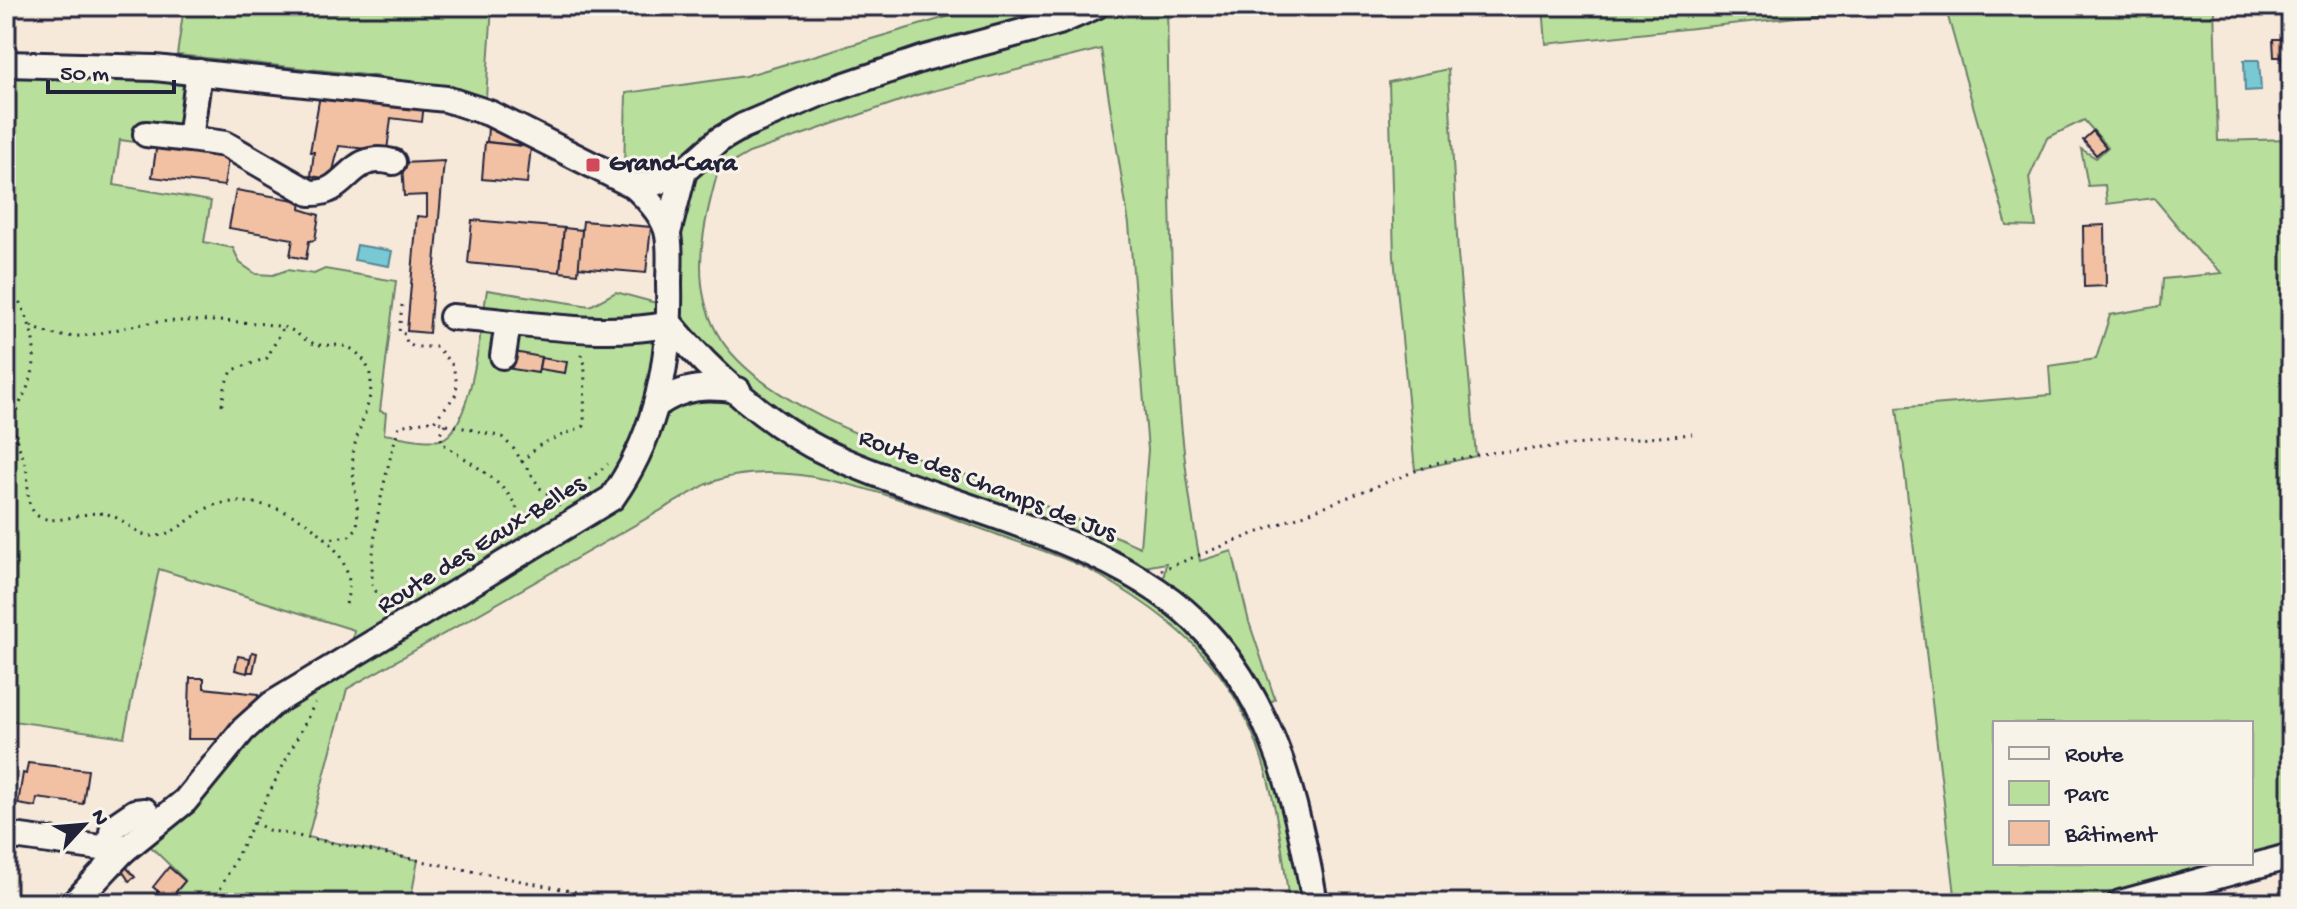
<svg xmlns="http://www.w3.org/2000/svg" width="2297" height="909" viewBox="0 0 2297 909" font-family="'Gochi Hand',sans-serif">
<rect width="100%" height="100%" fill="#f6e9da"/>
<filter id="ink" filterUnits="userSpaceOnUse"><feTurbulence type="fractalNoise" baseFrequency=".0125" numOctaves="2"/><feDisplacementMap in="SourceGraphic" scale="16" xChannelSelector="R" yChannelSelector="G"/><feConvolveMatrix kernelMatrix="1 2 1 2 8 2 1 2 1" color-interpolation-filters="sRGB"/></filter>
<g filter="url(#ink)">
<g fill="#b8df9b" stroke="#6d806b" stroke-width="2" fill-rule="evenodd">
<path d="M184,6H492L486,98L375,76L177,55Z"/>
<path d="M984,6H1067L917,50L693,148L658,168L624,169L626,93L745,76Z"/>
<path d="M1117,6H1167C1171,191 1166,379 1200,561L1232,551L1249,622L1275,699L1264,707L1162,586L1166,563L1139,568C1061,535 982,502 903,471C881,462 855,459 834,448C791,426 693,354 679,308C679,266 670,207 697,172C741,115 926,66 998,48C1038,38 1085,33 1117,6ZM1101,49L1129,224L1148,450L1140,547C1090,525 1039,502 988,483C911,455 756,407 716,331C689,280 704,223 718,171L749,153L917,95Z"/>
<path d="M1543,6H1898L1546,44Z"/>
<path d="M1945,6H2214L2218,141L2291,139V849L2251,858V723H1995V863H2235L2090,903H1956L1897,408L2051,395L2049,366L2096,359L2110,315L2161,306L2163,279L2222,273L2200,253L2154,198L2107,204L2105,185L2088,186L2081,149L2096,158L2108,147L2084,120L2047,138L2029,178L2036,227L2007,226Z"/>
<path d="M1448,69L1458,254L1476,456L1415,470L1394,257L1389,82Z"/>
<path d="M6,73L190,81L185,128L138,123L134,142L120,140L114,185L211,201L204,242L233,248L240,263L256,274L273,275L287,270L314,274L325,269L396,281L380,411L386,413L384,434C400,436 424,443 440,440C472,433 482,318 487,290L590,306L616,292L660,304L656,338L660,346L638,432L610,487L352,646L354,630L159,569L124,737L6,720Z"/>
<path d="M709,392L1091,561L1201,634L1260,724L1309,903H1289C1279,822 1269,742 1220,675C1188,632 1145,602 1099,575C1066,557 1028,546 993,533C914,505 788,449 707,484L347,689L308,837L418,860L410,903H167L185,880L149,845L263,723L632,489L646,467L662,411Z"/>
</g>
<g fill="#79c9d5" stroke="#568697" stroke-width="2">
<path d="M2244,60H2259L2261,90L2245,91Z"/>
<path d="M357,245L392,251L389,266L354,260Z"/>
</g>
<g fill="#f2c1a3" stroke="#22223b" stroke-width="2">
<path d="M2273,39H2291V97H2284L2282,57H2274Z"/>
<path d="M320,95L424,103L422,122L391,118L387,151L339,146L331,179L311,176L314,152H310Z"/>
<path d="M488,127L526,146L487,142Z"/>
<path d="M2093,131L2106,147L2096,155L2083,140Z"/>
<path d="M485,142L531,147L527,183L482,179Z"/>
<path d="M157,143L229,153L224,186L152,177Z"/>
<path d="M444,161L429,333L407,331L417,216L427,217V195L404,196L402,163Z"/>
<path d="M236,190L301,201L300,209L319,215L315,240L309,241L306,259L290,256L293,239L229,228Z"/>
<path d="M472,220L564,228L560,272L468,263Z"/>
<path d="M583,221L651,227L646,273L578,267Z"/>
<path d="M2105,225L2106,286L2084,287L2083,226Z"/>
<path d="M564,228L582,230L578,274L560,272Z"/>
<path d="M509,351L541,357L538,373L506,368Z"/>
<path d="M541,358L567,362L565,373L539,369Z"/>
<path d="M252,652L257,653L253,672H247Z"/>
<path d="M238,656L250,658L247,673L235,670Z"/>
<path d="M190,678H204V688L258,694L257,707L227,739H188Z"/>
<path d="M28,763L88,770L83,804L37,798L36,807L18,804L23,773L26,774Z"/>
<path d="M130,861L127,868L135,877L129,881L123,872L113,880L110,878Z"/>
<path d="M169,867L185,881L169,900L153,887Z"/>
<path d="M158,891L169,900L148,903Z"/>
</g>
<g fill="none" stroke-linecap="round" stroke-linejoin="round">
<g stroke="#22223b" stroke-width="30">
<g id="minor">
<path d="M6,64L155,68L446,99L489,113L634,186L653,184L684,171L719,140L743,126L819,94L925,58L1059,22L1096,6"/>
<path d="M199,72L190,139L225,144L310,193C349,195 348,150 393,162"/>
<path d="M146,134L190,139"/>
<path d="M668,233L684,171"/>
<path d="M452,317C523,322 600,339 670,324"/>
<path d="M670,324C712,374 769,426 829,454C942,507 1119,537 1205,631C1275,706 1298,806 1315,903"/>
<path d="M503,356L508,323"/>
<path d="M658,404C684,386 707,385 738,390"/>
<path d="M6,835L123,851"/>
<path d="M109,848L113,827L135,812L145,811L155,825"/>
<path d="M74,903L123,851L185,801L243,730L272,704L612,498C657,435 671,361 669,284C669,269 671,251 668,235C665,217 647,198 634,186"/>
<path d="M2120,903L2291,856"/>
</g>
</g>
<g stroke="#22223b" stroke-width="3" stroke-dasharray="2 6" stroke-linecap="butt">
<path d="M6,282C29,310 43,352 28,386C23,398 16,408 15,421C12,442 26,455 27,474C29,491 25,501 36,515C57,528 83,509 107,514C124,518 138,538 156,536C179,534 193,512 215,505C263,491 336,526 348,576C351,586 347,596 346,606"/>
<path d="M402,305L399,333L405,334L407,343L414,347H437L453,366L457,384L455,396L434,421L502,437L513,448L541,489L561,503"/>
<path d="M31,326C72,348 106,329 149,323C177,319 265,320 289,329C297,332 302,339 310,342C325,350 340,339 356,352C390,381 356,423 353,455C351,480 360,503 357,528L349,536L328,539"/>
<path d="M222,405L226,382L233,370L267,358L283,328"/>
<path d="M446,424L440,433L442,443C470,464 522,488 521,529"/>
<path d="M521,462L541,444L584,426L585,364L579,350"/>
<path d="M558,505L608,464"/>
<path d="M1161,570L1436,463L1488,453L1692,434"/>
<path d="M419,590L394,600H384L372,587C371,533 384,478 399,426L434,420"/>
<path d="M254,822L268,830L586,894L613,903"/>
<path d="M213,903L315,703"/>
</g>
<use href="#minor" stroke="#f7f3e8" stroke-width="24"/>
</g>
</g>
<rect fill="#d1495b" stroke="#f7f3e8" stroke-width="3" x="585" y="157" width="16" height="16" rx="4"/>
<g text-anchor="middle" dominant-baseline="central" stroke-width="6" stroke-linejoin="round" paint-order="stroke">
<g font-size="26" font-weight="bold" fill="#22223b" stroke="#f7f3e8" text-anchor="start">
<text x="609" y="165">Grand-Cara</text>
</g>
<g font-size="26" fill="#22223b" stroke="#f7f3e8">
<text transform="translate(987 487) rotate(21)">Route des Champs de Jus</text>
<text transform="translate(482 546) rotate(-32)">Route des Eaux-Belles</text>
</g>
</g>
<rect width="2297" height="909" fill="none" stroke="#f7f3e8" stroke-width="32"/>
<rect x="16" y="16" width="2265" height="877" fill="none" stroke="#22223b" stroke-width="3" filter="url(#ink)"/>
<rect x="1993" y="721" width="260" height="144" fill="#f7f3e8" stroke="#a29fa3" stroke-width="2"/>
<rect x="2009" y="747" width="40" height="12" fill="#f7f3e8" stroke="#a29fa3" stroke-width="2"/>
<text x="2065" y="761" font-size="24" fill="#22223b">Route</text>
<rect x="2009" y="781" width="40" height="24" fill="#b8df9b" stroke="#a29fa3" stroke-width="2"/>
<text x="2065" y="801" font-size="24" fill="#22223b">Parc</text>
<rect x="2009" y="821" width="40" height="24" fill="#f2c1a3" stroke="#a29fa3" stroke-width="2"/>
<text x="2065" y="841" font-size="24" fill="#22223b">Bâtiment</text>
<g transform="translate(84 825) rotate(64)" stroke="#f7f3e8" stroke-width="6" paint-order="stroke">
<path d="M0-6L14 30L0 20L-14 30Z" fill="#22223b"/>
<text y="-12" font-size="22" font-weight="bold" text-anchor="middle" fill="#22223b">N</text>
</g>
<path d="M48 80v12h126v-12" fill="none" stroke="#22223b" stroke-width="4"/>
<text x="60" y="80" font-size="24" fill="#22223b" stroke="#f7f3e8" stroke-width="6" paint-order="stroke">50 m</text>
</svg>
